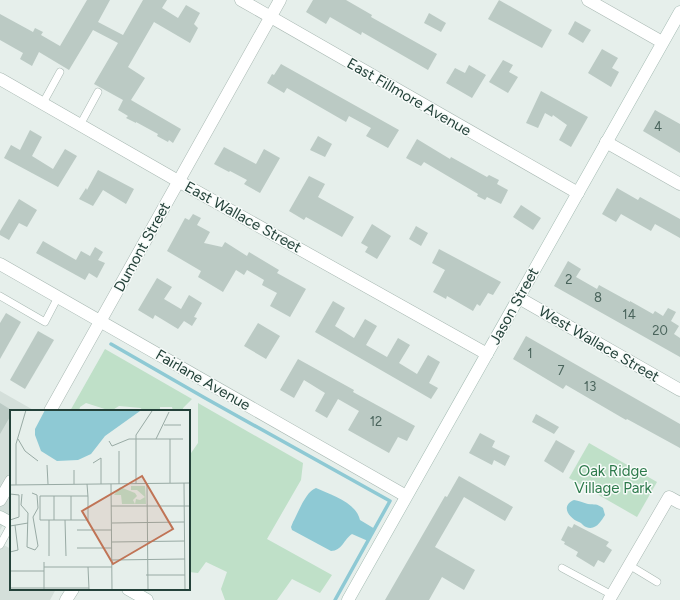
<svg xmlns="http://www.w3.org/2000/svg" width="680" height="600" viewBox="0 0 680 600" font-family="Figtree,sans-serif">
<rect width="100%" height="100%" fill="#e6efeb"/>
<g fill="#d4dfda">
<path d="M0,391L35,411H11V511L0,530Z"/>
<path d="M0,543L11,549V589H56L50,600H0Z"/>
</g>
<g fill="#bfe0c8">
<path d="M105,349L192,399L183,408V411H173L172,407H160V411H142L141,408L119,406L111,411L86,403L80,407L79,411H70Z"/>
<path d="M198,403L303,463L301,480L267,539L332,575L320,593L292,579L277,600H225L221,589L227,572L206,562L198,573L189,572V456L198,443Z"/>
<path d="M589,443L657,482L637,517L569,478Z"/>
</g>
<g fill="#8ec9d4">
<path d="M316,488C331,495 356,502 360,520L375,529L368,541L352,534C344,539 342,551 331,551L292,530L291,527L293,522C298,513 306,491 316,488Z"/>
<path d="M574,500C581,501 583,503 588,504C595,505 596,503 603,508L605,515C601,521 596,531 586,527C583,526 582,523 579,522C569,518 560,506 574,500Z"/>
</g>
<g fill="none" stroke-linecap="round" stroke-linejoin="round">
<path stroke="#8ec9d4" stroke-width="3.5" d="M111,344L205,398L390,501L335,600"/>
</g>
<g fill="#bbcac4">
<path d="M87,0H110L98,22L123,35L143,0H167L162,8L178,18L186,5L200,13L194,24L198,28L190,43L154,22L128,67L145,78L131,100L181,129L173,143L169,140L168,142L157,136L158,134L136,122V123L126,118L128,116L118,110L123,100L94,84L118,43L93,30L69,70L39,52L32,66L20,59L23,53L0,40V14L33,32L35,28L43,32L41,35L60,46Z"/>
<path d="M313,0H346L372,15L371,17L437,54L428,70L362,32L361,35L330,17L326,24L306,12Z"/>
<path d="M499,0L552,30L542,48L488,19Z"/>
<path d="M429,13L446,23L441,32L424,23Z"/>
<path d="M575,21L591,30L583,43L568,34Z"/>
<path d="M602,49L618,58L612,68L619,72L611,87L588,73Z"/>
<path d="M503,60L513,65L509,72L518,77L508,93L489,82Z"/>
<path d="M281,64L399,130L388,148L366,136L371,128L349,116L346,122L287,88L284,93L267,83L272,74L274,75Z"/>
<path d="M469,65L486,75L472,98L446,83L455,68L465,73Z"/>
<path d="M541,91L588,117L571,147L559,140L567,125L553,115L552,117L545,113L538,128L526,123Z"/>
<path d="M655,110L680,124V153L643,131Z"/>
<path d="M30,130L42,137L32,156L53,169L65,149L77,156L58,187L4,158L11,145L20,150Z"/>
<path d="M318,136L332,144L325,157L310,150Z"/>
<path d="M417,139L450,159L451,157L487,177L489,175L499,180L497,184L508,190L501,204L487,197L485,200L477,196L478,194L424,162L421,166L406,158Z"/>
<path d="M224,147L256,164L264,149L280,158L260,193L244,184L247,180L230,171L229,172L214,164Z"/>
<path d="M98,170L134,189L126,204L103,190L93,206L79,199L86,188L87,190Z"/>
<path d="M309,176L325,184L318,197L354,217L342,237L306,217L304,220L289,211Z"/>
<path d="M617,188L638,200L640,197L680,219V238L655,224L651,231L621,214L616,222L602,214Z"/>
<path d="M19,199L37,210L27,227L19,223L9,240L0,235V231Z"/>
<path d="M521,205L541,218L533,230L513,217Z"/>
<path d="M193,214L201,218L197,225L210,232L204,243L222,247L225,242L247,256L249,252L279,270L277,273L306,289L290,317L270,306L277,293L262,285L264,280L247,270L244,275L236,270L223,292L198,277L201,271L167,251L185,218L189,220Z"/>
<path d="M372,224L391,236L377,259L365,252L368,247L361,243Z"/>
<path d="M416,226L428,233L421,246L409,239Z"/>
<path d="M43,241L76,260L81,251L90,256L95,247L103,252L98,260L105,263L97,278L89,273L85,280L36,253Z"/>
<path d="M439,249L501,282L493,295L488,293L480,306L477,304L473,311L447,296L446,299L433,292L445,270L432,263Z"/>
<path d="M568,261L581,269L576,277L597,289L599,285L630,302V301L653,314L655,311L663,316L668,308L676,312L671,321L679,326L674,334L680,338V357L554,286Z"/>
<path d="M157,278L172,287L164,299L181,309L189,295L202,303L194,317L197,318L192,326L184,321L178,329L155,315L153,319L138,310Z"/>
<path d="M333,301L345,308L335,326L354,338L365,319L377,326L366,345L387,357L398,338L410,345L399,363L417,374L428,355L440,362L429,383L438,388L431,399L315,332Z"/>
<path d="M6,313L21,322L0,359V323Z"/>
<path d="M258,323L280,336L266,359L244,346Z"/>
<path d="M38,331L54,340L25,389L10,380Z"/>
<path d="M526,336L680,424V448L627,419L626,420L566,385L563,389L513,359Z"/>
<path d="M298,359L354,390L353,392L415,426L407,441L398,437L389,453L348,430L359,411L338,399L327,418L315,411L325,393L304,380L294,398L280,390Z"/>
<path d="M0,403L13,411H11V415L0,434Z"/>
<path d="M536,414L559,427L554,434L532,422Z"/>
<path d="M480,433L495,441L492,447L510,456L505,466L494,460L492,465L469,453Z"/>
<path d="M556,440L575,451L563,473L544,461Z"/>
<path d="M459,476L513,507L505,521L464,497L435,547L475,570L464,590L442,577L429,600H385L445,496L447,497Z"/>
<path d="M574,524L609,542L606,546L612,550L604,563L598,560L594,567L576,556L578,552L564,544L565,542L561,540L568,526L572,528Z"/>
</g>
<g fill="none" stroke-linecap="round" stroke-linejoin="round">
<g stroke="#a8b8b2" stroke-width="8">
<g id="lane">
<path d="M43,103L60,72"/>
<path d="M80,125L98,92"/>
<path d="M0,296L45,322L58,297"/>
<path d="M0,545L11,525"/>
<path d="M629,565L657,582"/>
<path d="M562,568L612,595"/>
</g>
</g>
<g stroke="#a8b8b2" stroke-width="13">
<g id="street">
<path d="M241,0L578,193"/>
<path d="M588,0L662,42"/>
<path d="M0,79L178,181L487,354"/>
<path d="M606,142L680,184"/>
<path d="M0,264L406,496"/>
<path d="M519,298L680,390"/>
<path d="M50,411L280,0"/>
<path d="M0,500L11,481"/>
<path d="M66,600L73,589"/>
<path d="M609,600L669,497L680,503"/>
</g>
</g>
<g stroke="#a4bbb3" stroke-width="13">
<g id="secondary">
<path d="M0,517L11,523"/>
<path d="M128,589L147,600"/>
<path d="M348,600L680,12"/>
</g>
</g>
<use href="#lane" stroke="#fff" stroke-width="7"/>
<use href="#street" stroke="#fff" stroke-width="12"/>
<use href="#secondary" stroke="#fff" stroke-width="12"/>
</g>
<g text-anchor="middle" dominant-baseline="central" stroke-width="3" stroke-linejoin="round" paint-order="stroke">
<g font-size="13" fill="#4a645c">
<text x="658" y="126">4</text>
<text x="569" y="279">2</text>
<text x="598" y="297">8</text>
<text x="629" y="314">14</text>
<text x="660" y="330">20</text>
<text x="530" y="353">1</text>
<text x="561" y="370">7</text>
<text x="590" y="386">13</text>
<text x="376" y="421">12</text>
</g>
<g font-size="15" fill="#24423a" stroke="#f7fbf9">
<text transform="translate(409 97) rotate(30)">East Fillmore Avenue</text>
<text transform="translate(243 217) rotate(29)">East Wallace Street</text>
<text transform="translate(142 247) rotate(-61)">Dumont Street</text>
<text transform="translate(514 306) rotate(-61)">Jason Street</text>
<text transform="translate(599 344) rotate(30)">West Wallace Street</text>
<text transform="translate(203 380) rotate(30)">Fairlane Avenue</text>
</g>
<g font-size="15" fill="#2d7a4b" stroke="#f7fbf9">
<text x="613" y="471">Oak Ridge<tspan x="613" dy="17">Village Park</tspan></text>
</g>
</g>
<g transform="translate(10 410)">
<rect width="180" height="180" fill="#e6efeb"/>
<path d="M121,76H135L136,94H125L126,89L130,90L135,87L127,80H121ZM110,77L125,83L127,86L123,90L125,94H112L111,85H104Z" fill="#bfe0c8"/>
<path d="M35,0H130V1L95,26L81,44L68,50L47,51L31,41L25,25V19Z" fill="#8ec9d4"/>
<path fill="none" stroke="#98aaa4" stroke-width="1" d="M154,15H171M8,29L15,41L28,51M146,29L159,2M160,29V73M99,31L102,36L119,29H173M109,41V74M83,53L91,48V74M37,55L38,74M174,73L175,180M64,74V60M77,74L78,87V110H30V86H78M101,74L102,180M126,74V25L142,1M137,74L138,180M0,75L180,73M6,75V34L16,0M0,84L9,85V107L0,110M12,84L11,95L18,103L17,137L25,140L28,136L23,107L28,98L27,85L22,83M44,86V110M61,86V110M101,96H180M39,110V146M55,110L56,146M102,113L174,112M0,116L18,113M67,120H102M102,132L175,131M67,138H102M0,142L8,140L5,115M102,150L175,149M34,152V180M34,157H102M78,157L79,179M0,161H34M136,165H175M0,178H79"/>
<path fill="#c07456" fill-opacity="0.15" stroke="#c07456" stroke-width="2" d="M132,66L163,119L103,154L72,101Z"/>
<rect width="180" height="180" fill="none" stroke="#24423a" stroke-width="2"/>
</g>
</svg>
